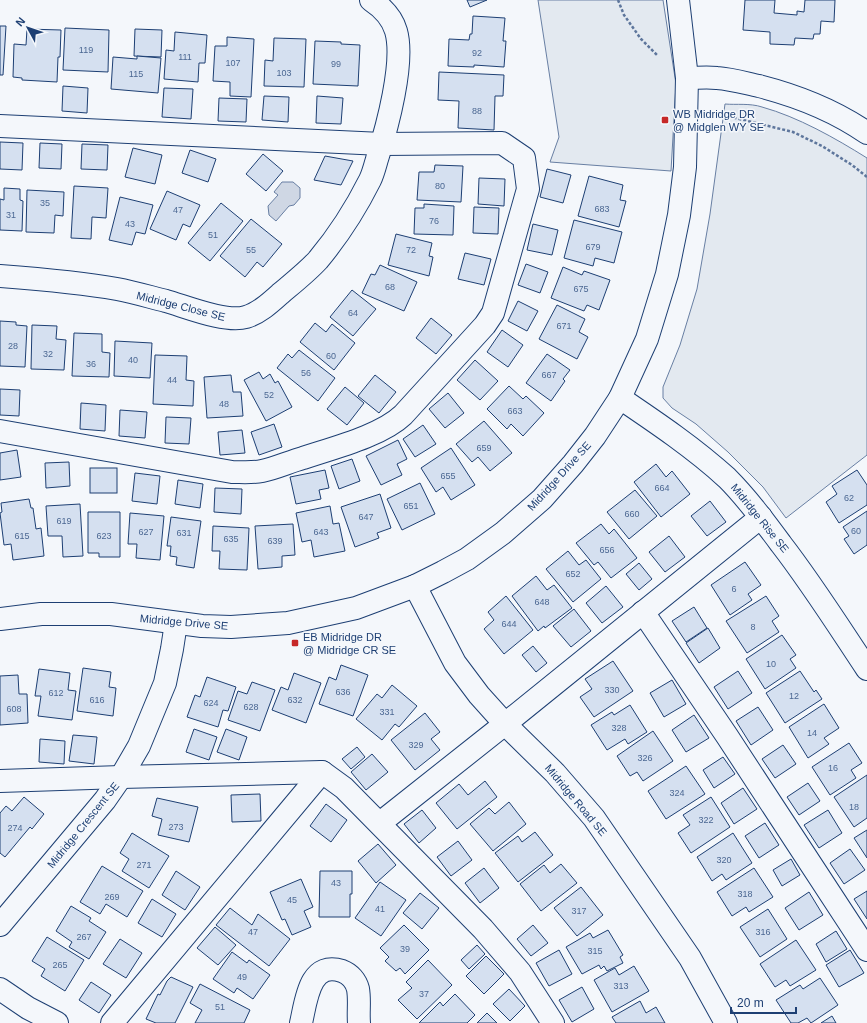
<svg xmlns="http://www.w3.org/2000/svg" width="867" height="1023" viewBox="0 0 867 1023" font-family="Arial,sans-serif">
<rect width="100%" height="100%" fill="#f4f7fb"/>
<g fill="#e3e9f0" stroke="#687fa3">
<path d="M538,0H663L676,84L671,171L550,162L559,137Z"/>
<path d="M725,104C736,105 750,103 762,107C798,117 835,138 867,158V455L786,518L763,487L728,452L696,424L672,408L663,398V387L680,345L697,289L710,214Z"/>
</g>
<path fill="#cfd7e4" stroke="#687fa3" d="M282,182H293L300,188V198L294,205L289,206L276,221L269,215L268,206L278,195L274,192Z"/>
<g fill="#d5e0f0" stroke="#1d3f73">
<path d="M467,0H487L470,7Z"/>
<path d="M745,0H775L774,13L797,15V11L804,12L805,0H835L834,22L821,21L820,34H814L813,39L795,38L794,45L770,44V32L743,30Z"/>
<path d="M473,16L505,18L503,41H506L504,67L474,65V67L448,66L449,39L469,40L470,34H472Z"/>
<path d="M0,26H6L3,75H0Z"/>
<path d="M65,28L109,30L108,72L63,70Z"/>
<path d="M27,29L61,30L60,57H58L57,82L22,80V78L13,77L14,44L26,45Z"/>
<path d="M135,29L162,30L161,57L134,56Z"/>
<path d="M175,32L207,35L205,63H199L198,82L164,79L166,50L174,51Z"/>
<path d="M227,37L254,39L251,97L230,96V82L213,81L215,46H227Z"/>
<path d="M274,38L306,39L304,87L264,86L265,60L273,61Z"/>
<path d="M315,41L341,42V44L360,45L358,86L313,84Z"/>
<path d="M137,56L161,58L158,93L111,89L113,57L137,59Z"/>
<path d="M439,72L504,75L503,96H495L494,130L458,128L459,101L438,100Z"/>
<path d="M63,86L88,88L87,113L62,111Z"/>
<path d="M164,88L193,89L191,119L162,117Z"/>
<path d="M264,96L289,97L288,122L262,120Z"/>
<path d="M317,96L343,98L341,124L316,123Z"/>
<path d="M219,98L247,99L246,122L218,121Z"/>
<path d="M0,142L23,143L22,170L0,169Z"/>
<path d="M40,143L62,144L61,169L39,168Z"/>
<path d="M82,144L108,145L107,170L81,169Z"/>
<path d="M133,148L162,155L155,184L125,177Z"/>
<path d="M190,150L216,159L208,182L182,173Z"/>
<path d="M263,154L283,171L266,191L246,174Z"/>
<path d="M325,156L353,161L341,185L314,180Z"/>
<path d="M435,165L463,166L461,202L417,200L419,172H434Z"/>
<path d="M547,169L571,175L563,203L540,197Z"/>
<path d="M589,176L623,185L620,200L626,201L619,227L578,216Z"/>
<path d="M479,178L505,179L504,206L478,204Z"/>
<path d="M74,186L108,188L106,218L92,217L91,239L71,238Z"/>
<path d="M4,188L20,189V200L23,201L22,231L0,230V199L4,200Z"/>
<path d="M27,190L64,192L63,216L55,215L54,233L26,232Z"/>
<path d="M167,191L200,205L190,227L183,224L176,240L150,229Z"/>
<path d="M120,197L153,205L145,234L136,232L132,245L109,240Z"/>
<path d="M221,203L243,221L210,261L188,243Z"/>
<path d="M424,204L454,206L453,235L414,234L415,208H424Z"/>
<path d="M474,207L499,208L498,234L473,233Z"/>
<path d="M251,219L282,244L263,267L257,262L245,277L220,256Z"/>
<path d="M574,220L622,232L614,263L595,258L593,266L564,258Z"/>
<path d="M533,224L558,230L552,255L527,250Z"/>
<path d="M396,234L432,243L429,256L433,257L429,276L388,265Z"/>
<path d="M465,253L491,259L484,285L458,279Z"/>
<path d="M526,264L548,272L540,293L518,285Z"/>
<path d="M380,265L417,282L404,311L362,293L371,274L375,275Z"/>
<path d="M563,267L582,275L584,271L610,280L599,310L587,305L584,311L551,298Z"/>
<path d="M352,290L376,309L353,336L330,317Z"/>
<path d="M518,301L538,311L527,331L508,321Z"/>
<path d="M557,305L585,319L579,332L588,337L577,359L539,339Z"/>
<path d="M431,318L452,335L436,354L416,338Z"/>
<path d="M0,321L16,322V325L27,326L25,367L0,366Z"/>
<path d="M315,323L326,332L332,324L355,343L334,370L300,342Z"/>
<path d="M32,325L57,326L56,339L66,340L64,370L31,369Z"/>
<path d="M502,330L523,345L508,367L487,352Z"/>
<path d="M74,333L102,334V352L110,353L109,377L72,376Z"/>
<path d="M115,341L152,343L150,378L114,376Z"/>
<path d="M299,350L335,378L318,401L277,368L288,354L292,358Z"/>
<path d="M547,354L570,370L563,379L565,381L551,401L526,383Z"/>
<path d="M155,355L187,356L186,380L194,381L193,406L153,404Z"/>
<path d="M475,360L498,381L480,400L457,380Z"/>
<path d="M259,372L263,379L270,374L275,383L278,381L292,407L266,421L244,380Z"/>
<path d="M231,375L233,392H241L243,416L207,418L204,377Z"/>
<path d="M375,375L396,392L379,413L358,396Z"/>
<path d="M509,386L523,399L526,396L544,413L523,436L511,424L507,429L487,409Z"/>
<path d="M345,387L364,403L347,425L327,409Z"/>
<path d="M0,389L20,390L19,416L0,415Z"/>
<path d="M448,393L464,413L445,428L429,409Z"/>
<path d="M81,403L106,405L105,431L80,429Z"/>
<path d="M120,410L147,412L145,438L119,436Z"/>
<path d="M166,417L191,418L189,444L165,443Z"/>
<path d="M484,421L512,453L490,471L478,457L472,462L456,444Z"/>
<path d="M274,424L282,447L259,455L251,432Z"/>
<path d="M423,425L436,444L415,457L403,439Z"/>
<path d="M242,430L245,453L220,455L218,432Z"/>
<path d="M398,440L407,459L397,464L402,475L381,485L366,456Z"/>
<path d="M451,448L475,485L451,500L443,487L436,492L421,468Z"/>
<path d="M17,450L21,477L0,480V453Z"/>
<path d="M352,459L360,481L339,489L331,466Z"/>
<path d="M69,462L70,486L46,488L45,463Z"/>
<path d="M656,464L666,477L672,471L690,494L661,517L634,482Z"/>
<rect x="90" y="468" width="27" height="25"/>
<path d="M325,470L329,488L319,490L321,499L296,504L290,477Z"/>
<path d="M857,470L867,485V505L839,523L826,502L837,494L832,486Z"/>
<path d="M135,473L160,476L157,504L132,501Z"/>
<path d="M178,480L203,484L200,508L175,504Z"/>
<path d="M420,483L435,514L402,530L387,499Z"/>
<path d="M215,488L242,489L241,514L214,512Z"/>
<path d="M635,490L657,516L629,539L607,512Z"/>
<path d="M380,494L391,528L377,533L379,538L355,547L341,507Z"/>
<path d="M29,499L31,508H33L36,529L41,528L44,556L13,560L11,544L4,545L0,513L2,512L1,503Z"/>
<path d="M710,501L726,522L707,536L691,516Z"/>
<path d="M80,504L83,556L63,557L62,536H48L46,506Z"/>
<path d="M330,506L333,524L339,523L345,551L314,557L311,540L302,542L296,513Z"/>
<path d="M867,511V545L854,554L844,539L849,536L843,527Z"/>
<path d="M88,512H120V557H99V553H88Z"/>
<path d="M130,513L164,516L160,560L136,558L137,544H128Z"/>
<path d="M171,517L201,521L194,568L176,565L177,557L170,556L171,546H167Z"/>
<path d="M293,524L295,555L282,556V567L258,569L255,526Z"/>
<path d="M601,524L609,534L614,529L637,558L611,578L598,562L594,565L576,543Z"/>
<path d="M213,526L249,528L247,570L219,569L220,551H212Z"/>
<path d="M669,536L685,557L665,572L649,552Z"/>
<path d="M568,551L579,565L586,560L601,579L573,602L546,569Z"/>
<path d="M745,562L761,585L748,594L752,600L730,615L711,585Z"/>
<path d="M639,563L652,579L639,590L626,574Z"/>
<path d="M536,576L547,590L554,585L572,608L545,628L544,626L538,631L512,596Z"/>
<path d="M606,586L623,607L602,623L586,603Z"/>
<path d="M506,596L533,630L504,654L484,629L494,620L488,612Z"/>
<path d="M766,596L779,616L772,621L779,632L747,653L726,621Z"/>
<path d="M694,607L707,628L686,642L672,621Z"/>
<path d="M574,609L591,631L571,647L553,626Z"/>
<path d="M708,628L720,648L699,663L686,643Z"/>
<path d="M782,635L796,655L790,659L796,668L765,689L746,659Z"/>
<path d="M533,646L547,663L536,672L522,655Z"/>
<path d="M613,661L633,691L594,717L580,697L592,689L585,679Z"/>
<path d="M341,665L368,675L353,716L319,704L329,677L336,680Z"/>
<path d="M83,668L111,672L109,687L116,688L113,716L77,711Z"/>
<path d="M39,669L70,673L68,690L76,691L72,720L38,716L41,696H35Z"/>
<path d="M738,671L752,693L728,709L714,687Z"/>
<path d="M800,671L814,692L816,690L822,699L785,723L766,693Z"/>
<path d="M294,673L321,683L306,723L272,710L281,687L288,690Z"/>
<path d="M18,675L19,694H27L28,723L0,725V676Z"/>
<path d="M207,677L236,687L228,711L223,710L218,727L187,717L195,695L200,697Z"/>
<path d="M672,680L686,704L664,717L650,693Z"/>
<path d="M252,682L275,690L260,731L228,720L238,691L247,694Z"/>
<path d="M392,685L417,706L399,727L395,724L382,740L356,719L377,694L382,698Z"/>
<path d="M824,704L839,728L824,738L829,744L808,758L789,727Z"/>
<path d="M630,705L647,732L628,744L625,739L607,750L591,725L612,712L614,715Z"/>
<path d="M758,707L773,730L751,745L736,721Z"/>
<path d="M425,713L440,732L431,739L440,750L415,770L391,740Z"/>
<path d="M694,715L709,738L686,752L672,730Z"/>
<path d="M194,729L217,737L209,760L186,752Z"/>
<path d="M226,729L247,737L239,760L217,752Z"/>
<path d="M653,731L673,761L643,781L637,772L630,776L617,756Z"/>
<path d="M73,735L97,737L94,764L69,761Z"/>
<path d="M40,739L65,741L64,764L39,762Z"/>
<path d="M849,743L862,763L851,770L856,778L830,795L812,767Z"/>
<path d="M783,745L796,764L775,778L762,759Z"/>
<path d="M357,747L365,757L351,769L342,759Z"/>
<path d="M372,754L388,772L366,790L351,772Z"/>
<path d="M723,757L735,774L714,788L703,770Z"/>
<path d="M686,766L705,794L666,819L648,791Z"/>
<path d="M867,775V818L854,827L834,797Z"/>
<path d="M485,781L497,797L457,829L436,803L459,784L468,795Z"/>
<path d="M808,783L820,801L799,815L787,797Z"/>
<path d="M743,788L757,809L734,824L721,803Z"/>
<path d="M260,794L261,821L232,822L231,795Z"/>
<path d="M24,797L44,814L32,829L30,827L5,857L0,853V813L6,806L12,811Z"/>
<path d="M711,797L730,827L691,853L678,833L690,825L683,815Z"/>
<path d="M157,798L198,807L189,842L158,835L162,819L152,816Z"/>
<path d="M509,802L526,824L493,851L470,824L489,808L495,814Z"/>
<path d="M326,804L347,820L331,842L310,826Z"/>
<path d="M422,810L436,828L419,843L404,824Z"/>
<path d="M828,810L842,833L819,848L804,825Z"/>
<path d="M765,823L779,845L759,858L745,836Z"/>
<path d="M867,830V858L854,838Z"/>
<path d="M535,832L553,855L518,882L495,853L518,836L522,842Z"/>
<path d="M132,833L169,856L149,888L122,871L129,859L120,853Z"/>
<path d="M733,833L752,863L726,880L722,874L712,881L697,857Z"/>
<path d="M458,841L472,860L451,876L437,857Z"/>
<path d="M378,844L396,865L376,883L358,861Z"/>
<path d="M850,849L865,870L844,884L830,863Z"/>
<path d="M791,859L800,875L782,886L773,870Z"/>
<path d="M561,864L577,883L541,911L520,884L544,865L550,873Z"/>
<path d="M102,866L143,891L127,917L106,904L100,914L80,902Z"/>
<path d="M484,868L499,888L480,903L465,883Z"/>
<path d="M754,868L773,897L749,912L746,907L732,916L717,892Z"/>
<path d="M176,871L200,887L185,910L162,895Z"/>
<path d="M320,871H352V894H350V917H319Z"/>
<path d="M301,879L313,907L304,911L311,927L292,935L285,919L282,920L270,892Z"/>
<path d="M380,882L406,900L381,936L355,918Z"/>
<path d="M581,887L603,915L577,936L554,908Z"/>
<path d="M867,891V919L854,899Z"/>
<path d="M809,892L823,915L799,930L785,908Z"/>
<path d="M420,893L439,908L422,929L403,913Z"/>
<path d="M152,899L176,914L162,937L138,923Z"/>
<path d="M71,906L91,918L89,921L106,932L89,959L69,947L72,942L56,931Z"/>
<path d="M230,908L252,925L258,914L290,939L269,966L216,925Z"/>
<path d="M768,909L787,939L760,957L740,927Z"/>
<path d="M404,925L429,950L405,974L400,968L396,971L385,961L389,957L380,948Z"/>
<path d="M533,925L548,943L531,956L517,939Z"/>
<path d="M215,927L236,945L218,965L197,948Z"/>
<path d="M608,930L623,955L620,957L623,963L607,971L604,966L601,969L599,965L582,974L566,947L590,933L593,938Z"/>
<path d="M836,931L847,949L826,962L816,944Z"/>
<path d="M47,937L84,960L65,991L41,976L45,969L32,961Z"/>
<path d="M120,939L142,953L126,978L103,964Z"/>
<path d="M796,940L816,970L790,986L786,980L775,987L760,964Z"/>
<path d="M477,945L485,954L469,969L461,960Z"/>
<path d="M559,950L572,974L549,986L536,963Z"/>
<path d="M850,950L864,973L839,987L826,965Z"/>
<path d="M232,952L247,963L249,960L270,975L253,999L237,988L234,993L213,979Z"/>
<path d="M486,956L504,974L484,994L466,976Z"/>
<path d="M428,960L452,985L417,1019L398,1000L412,988L406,982Z"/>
<path d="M634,966L649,991L612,1012L594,980L615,968L619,975Z"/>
<path d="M171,977L193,987L175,1023H156L146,1019L158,994L160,995L167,981Z"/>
<path d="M820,978L838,1005L811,1023L807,1018L798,1023H791L776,1000L800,985L803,989Z"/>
<path d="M91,982L111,995L99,1013L79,1000Z"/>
<path d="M200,984L250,1010L244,1023H195L202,1010L190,1003Z"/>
<path d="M582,987L594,1009L572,1022L559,1000Z"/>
<path d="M509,989L525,1006L510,1021L493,1004Z"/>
<path d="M455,994L475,1015L467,1023H419L440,1002L443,1006Z"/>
<path d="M640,1001L646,1013L656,1007L665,1023H616L612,1017Z"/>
<path d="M487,1013L497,1023H477Z"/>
<path d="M832,1016L836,1023H821Z"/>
</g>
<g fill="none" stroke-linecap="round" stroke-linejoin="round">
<g stroke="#1d3f73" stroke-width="24">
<g id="minor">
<path d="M687,78C697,78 707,77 717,78C731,79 745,83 759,86C798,96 834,110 867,133"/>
<path d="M0,126L382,144L502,143L524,158L528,189L493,313L485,325L403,415C381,436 333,448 303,458C289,462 276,468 262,471C252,473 242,472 232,472L0,431"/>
<path d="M0,276C39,279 78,282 117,289C133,292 150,297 166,301C187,307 226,323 246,317C259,313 270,303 280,294C293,283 307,272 318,260C338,236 356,208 370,180C373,174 375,166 377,159C387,128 405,62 396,31C392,17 383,8 371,0"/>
<path d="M620,398C657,423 694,448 727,478C747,498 764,521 781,544C812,584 839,627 867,669"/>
<path d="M415,586L455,663L479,695L505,724L555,773L594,818L690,958L726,1023"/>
<path d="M643,612L727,736L867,950"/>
<path d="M0,619L41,614H111L202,626L231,627L288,623L356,608L415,586L443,572L467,559L503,533L542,499L573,464L595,436L620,398L647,339L667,274L679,215L685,167L687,78L678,0"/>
<path d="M0,781L121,777L322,772L344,788L483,929L520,972L553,1023"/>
<path d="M380,823L505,724L761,517"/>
<path d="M0,925L105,800L121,777L139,746L165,683L172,649L176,623"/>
<path d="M0,989L28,1008L57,1023"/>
<path d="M112,1023L322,772"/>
<path d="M301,1023C306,1002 309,960 342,971C350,974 356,981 358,989C360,1000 358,1012 359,1023"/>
</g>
</g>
<g stroke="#5e769c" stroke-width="2.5" stroke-dasharray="3 2" stroke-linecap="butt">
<path d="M618,0L624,15L641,39L657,55"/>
<path d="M719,114L793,132L822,146L852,165L867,177"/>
</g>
<use href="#minor" stroke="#f4f7fb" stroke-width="22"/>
</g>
<g fill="#c62828" stroke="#f4f7fb" stroke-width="1.5">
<rect x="661" y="116" width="8" height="8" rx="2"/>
<rect x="291" y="639" width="8" height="8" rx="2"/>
</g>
<g text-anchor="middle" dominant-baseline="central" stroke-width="3" stroke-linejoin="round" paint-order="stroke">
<g font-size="9" fill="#4b6792">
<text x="86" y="50">119</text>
<text x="477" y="53">92</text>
<text x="185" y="57">111</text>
<text x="233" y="63">107</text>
<text x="336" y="64">99</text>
<text x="284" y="73">103</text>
<text x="136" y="74">115</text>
<text x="477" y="111">88</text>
<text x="440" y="186">80</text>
<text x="45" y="203">35</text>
<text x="602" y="209">683</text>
<text x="178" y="210">47</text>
<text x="11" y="215">31</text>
<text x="434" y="221">76</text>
<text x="130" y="224">43</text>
<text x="213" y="235">51</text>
<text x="593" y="247">679</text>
<text x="251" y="250">55</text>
<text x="411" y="250">72</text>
<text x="390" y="287">68</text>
<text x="581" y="289">675</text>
<text x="353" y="313">64</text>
<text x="564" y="326">671</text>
<text x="13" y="346">28</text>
<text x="48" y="354">32</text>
<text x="331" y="356">60</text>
<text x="133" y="360">40</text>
<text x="91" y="364">36</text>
<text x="306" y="373">56</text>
<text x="549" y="375">667</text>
<text x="172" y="380">44</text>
<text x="269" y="395">52</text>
<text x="224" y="404">48</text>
<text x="515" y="411">663</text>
<text x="484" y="448">659</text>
<text x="448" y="476">655</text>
<text x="662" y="488">664</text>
<text x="849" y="498">62</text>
<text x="411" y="506">651</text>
<text x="632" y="514">660</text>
<text x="366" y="517">647</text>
<text x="64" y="521">619</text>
<text x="856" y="531">60</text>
<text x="146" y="532">627</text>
<text x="321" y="532">643</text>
<text x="184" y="533">631</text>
<text x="22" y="536">615</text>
<text x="104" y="536">623</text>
<text x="231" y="539">635</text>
<text x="275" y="541">639</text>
<text x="607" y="550">656</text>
<text x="573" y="574">652</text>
<text x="734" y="589">6</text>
<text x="542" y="602">648</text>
<text x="509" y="624">644</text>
<text x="753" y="627">8</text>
<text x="771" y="664">10</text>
<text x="612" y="690">330</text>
<text x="343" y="692">636</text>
<text x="56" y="693">612</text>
<text x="794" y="696">12</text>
<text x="97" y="700">616</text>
<text x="295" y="700">632</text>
<text x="211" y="703">624</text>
<text x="251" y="707">628</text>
<text x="14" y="709">608</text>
<text x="387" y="712">331</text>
<text x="619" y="728">328</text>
<text x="812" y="733">14</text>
<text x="416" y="745">329</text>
<text x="645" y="758">326</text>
<text x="833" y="768">16</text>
<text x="677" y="793">324</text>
<text x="854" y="807">18</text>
<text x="706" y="820">322</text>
<text x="176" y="827">273</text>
<text x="15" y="828">274</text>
<text x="724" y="860">320</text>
<text x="144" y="865">271</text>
<text x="336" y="883">43</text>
<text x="745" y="894">318</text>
<text x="112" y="897">269</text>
<text x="292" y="900">45</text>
<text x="380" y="909">41</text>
<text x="579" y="911">317</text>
<text x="253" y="932">47</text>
<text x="763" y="932">316</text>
<text x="84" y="937">267</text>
<text x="405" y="949">39</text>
<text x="595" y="951">315</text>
<text x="60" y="965">265</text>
<text x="242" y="977">49</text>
<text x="621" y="986">313</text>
<text x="424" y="994">37</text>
<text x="220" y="1007">51</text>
</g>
<g font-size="11" fill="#1d3f73" stroke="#f4f7fb" text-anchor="start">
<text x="673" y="114">WB Midridge DR<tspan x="673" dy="13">@ Midglen WY SE</tspan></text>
<text x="303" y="637">EB Midridge DR<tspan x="303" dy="13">@ Midridge CR SE</tspan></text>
</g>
<g font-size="11" fill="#1d3f73" stroke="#f4f7fb">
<text transform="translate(181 306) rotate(14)">Midridge Close SE</text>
<text transform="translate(559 476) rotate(-48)">Midridge Drive SE</text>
<text transform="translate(760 518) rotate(51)">Midridge Rise SE</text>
<text transform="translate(184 622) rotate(5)">Midridge Drive SE</text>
<text transform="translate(576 800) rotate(50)">Midridge Road SE</text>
<text transform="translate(83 825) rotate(-51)">Midridge Crescent SE</text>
</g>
</g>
<g transform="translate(28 28) rotate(310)" stroke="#f4f7fb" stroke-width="3" paint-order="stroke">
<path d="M0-3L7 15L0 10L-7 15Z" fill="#1d3f73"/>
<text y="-6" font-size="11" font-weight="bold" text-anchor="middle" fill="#1d3f73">N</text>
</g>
<path d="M731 1007v6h65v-6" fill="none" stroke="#1d3f73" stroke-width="2"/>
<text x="737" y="1007" font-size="12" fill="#1d3f73" stroke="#f4f7fb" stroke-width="3" paint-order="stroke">20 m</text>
</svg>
